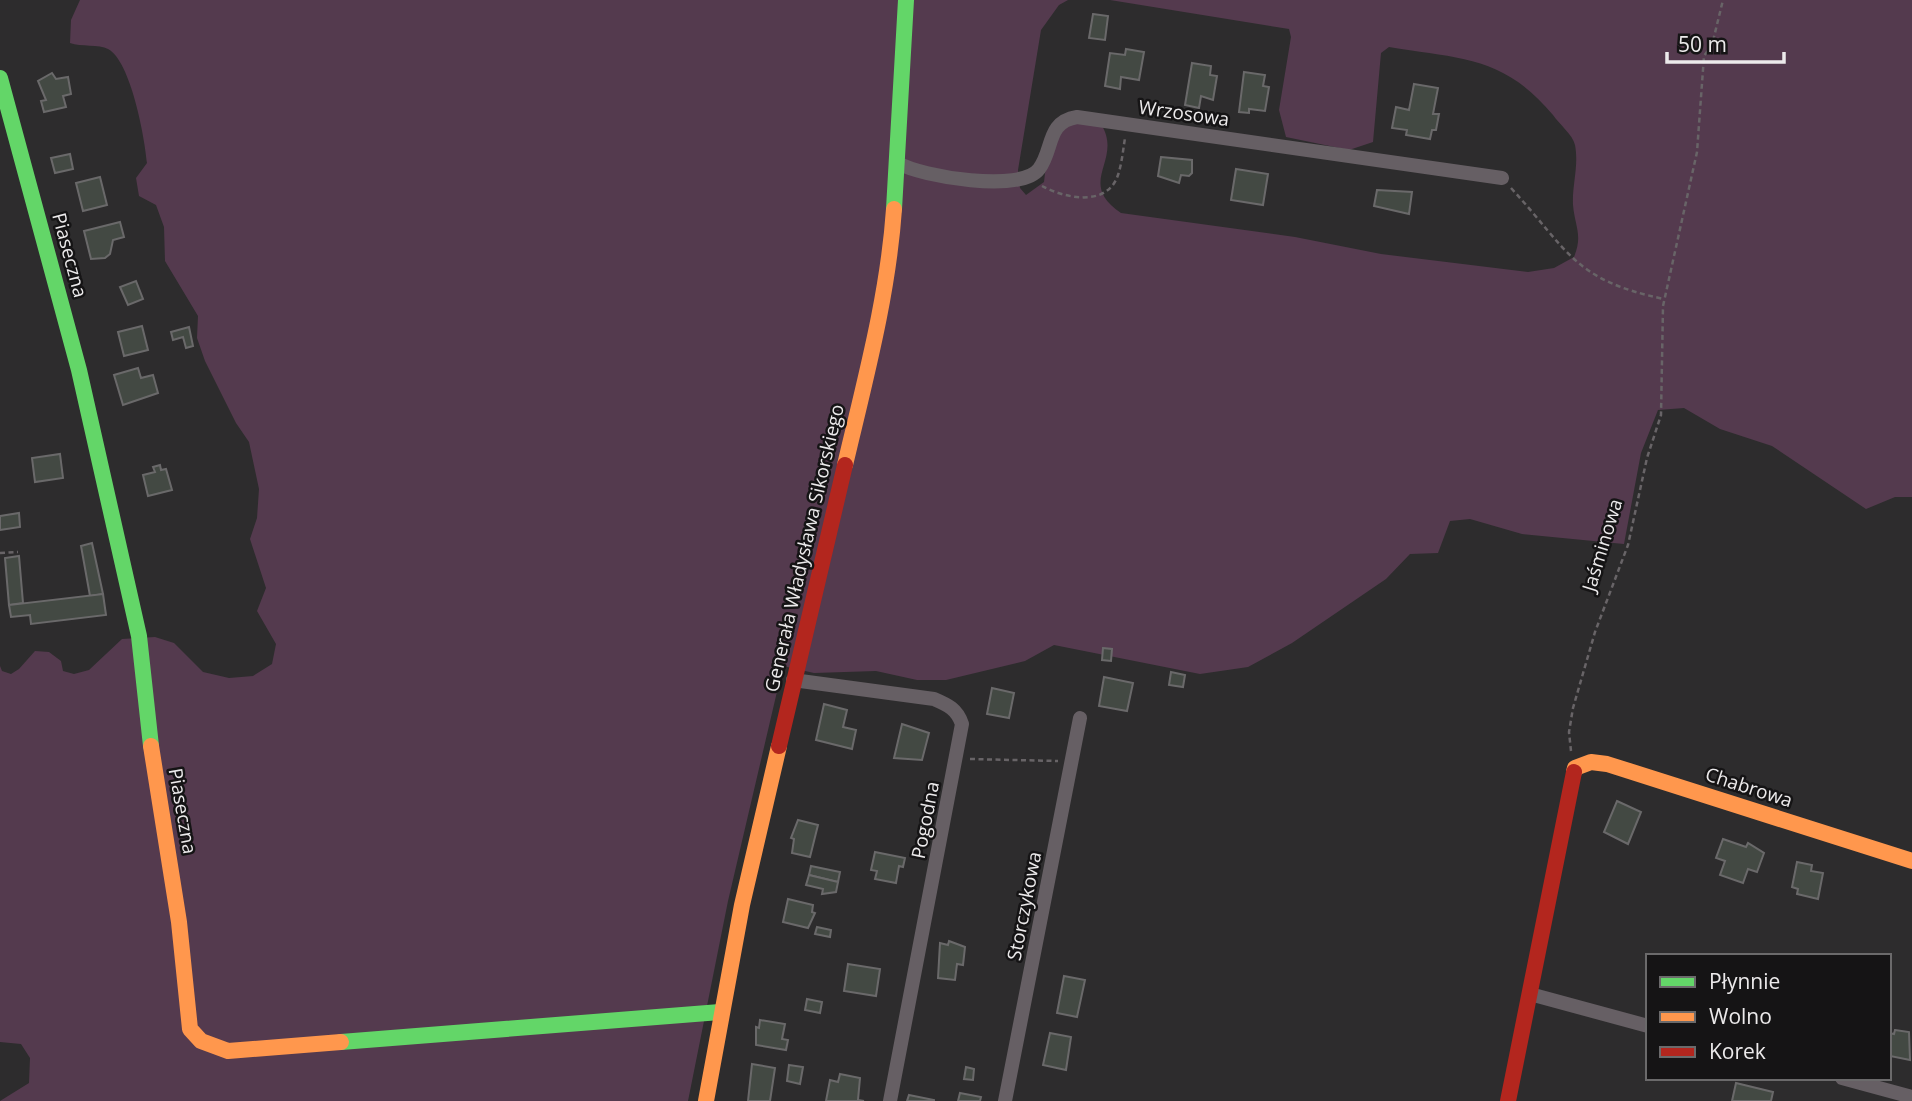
<svg xmlns="http://www.w3.org/2000/svg" width="1912" height="1101" viewBox="0 0 1912 1101" font-family="'Open Sans',sans-serif">
<rect width="100%" height="100%" fill="#2d2c2d"/>
<path fill="#543a4e" d="M80,0H1068L1059,5L1041,30L1018,170L1020,188L1026,195L1044,182C1049,143 1054,115 1101,124C1124,161 1075,182 1121,213L1295,237L1381,254L1528,272L1554,268L1574,257C1583,235 1575,227 1573,205C1572,185 1579,166 1575,145C1573,135 1559,124 1553,115C1503,55 1460,59 1389,47L1381,53L1373,142L1349,150L1286,137L1279,110L1291,37L1289,29L1110,0H1912V497H1895L1866,509L1772,446L1720,429L1684,408L1658,410L1641,453L1624,544L1522,534L1470,519L1450,521L1438,553L1410,554L1386,579L1292,643L1248,667L1200,674L1054,645L1025,661L946,680H917L876,671L814,673L783,666L728,901L688,1101H0L29,1083L30,1058L21,1044L0,1042V666L2,671L11,674L19,669L35,651L49,652L61,661L63,671L74,674L89,670L122,639L155,637L174,643L203,672L229,678L253,676L272,664L276,644L257,611L266,588L250,539L257,518L259,489L249,442L236,423L205,361L197,338L198,316L165,261L164,227L156,205L139,196L136,178L147,163C145,139 131,61 108,49C99,44 81,47 70,43L71,20Z"/>
<g fill="#434943" stroke="#6a696a" stroke-width="2">
<path d="M1093,14L1108,16L1105,40L1089,38Z"/>
<path d="M1126,49L1144,52L1139,80L1121,77L1120,89L1105,86L1110,53L1125,55Z"/>
<path d="M1192,63L1211,66L1210,75L1217,76L1213,100L1201,96L1199,108L1185,105Z"/>
<path d="M1244,72L1265,75L1263,86L1269,87L1265,111L1249,109V113L1239,112Z"/>
<path d="M52,73L56,79L68,77L71,94L63,96L66,107L44,112L41,101L46,100L38,81Z"/>
<path d="M1414,84L1438,88L1433,114H1439L1436,130H1432L1430,139L1406,135L1407,130L1392,128L1396,107L1409,110Z"/>
<path d="M70,154L73,169L55,173L51,158Z"/>
<path d="M1161,157L1192,160V173L1189,176L1181,175L1179,183L1158,176Z"/>
<path d="M1236,169L1268,174L1263,205L1231,200Z"/>
<path d="M100,177L107,205L83,211L76,183Z"/>
<path d="M1377,190L1412,192L1409,214L1374,206Z"/>
<path d="M120,222L124,237L113,240L110,254L105,258L91,259L84,231Z"/>
<path d="M136,281L143,299L128,305L120,287Z"/>
<path d="M142,326L148,350L124,356L118,332Z"/>
<path d="M189,327L193,346L186,348L183,337L173,340L171,332Z"/>
<path d="M138,368L141,378L153,375L158,393L123,405L114,375Z"/>
<path d="M60,454L63,478L35,482L32,458Z"/>
<path d="M160,465L161,470L166,469L172,490L148,496L143,475L155,472L153,467Z"/>
<path d="M19,513L20,527L0,530V516Z"/>
<path d="M92,543L103,594L90,596L81,546Z"/>
<path d="M19,556L23,603L9,605L5,558Z"/>
<path d="M103,594L106,615L31,624L30,615L11,617L9,605Z"/>
<path d="M1103,648L1112,649L1111,661L1102,660Z"/>
<path d="M1171,672L1185,675L1183,687L1169,685Z"/>
<path d="M1104,677L1133,683L1127,711L1099,706Z"/>
<path d="M992,688L1014,693L1009,718L987,714Z"/>
<path d="M824,704L847,710L843,727L856,730L852,749L816,740Z"/>
<path d="M902,724L929,733L922,760L894,758Z"/>
<path d="M1617,801L1641,812L1628,844L1604,832Z"/>
<path d="M798,820L818,825L810,857L792,853L794,839L791,838Z"/>
<path d="M1723,839L1746,847L1748,843L1764,853L1757,872L1748,869L1743,883L1720,875L1725,861L1716,858Z"/>
<path d="M875,852L905,858L903,867L899,866L896,883L875,879L877,871L871,870Z"/>
<path d="M1797,862L1812,865L1811,871L1823,873L1818,899L1797,894L1798,889L1792,887Z"/>
<path d="M811,866L840,872L838,882L809,875Z"/>
<path d="M809,875L838,882L836,892L822,894L823,889L806,885Z"/>
<path d="M788,899L813,905L812,912L815,913L808,928L783,922Z"/>
<path d="M817,927L831,930L830,937L815,934Z"/>
<path d="M949,941L965,947L963,965L957,964L955,980L938,978L940,943L948,945Z"/>
<path d="M848,964L880,969L876,996L844,991Z"/>
<path d="M1064,976L1085,980L1077,1017L1057,1013Z"/>
<path d="M807,999L822,1002L820,1013L805,1010Z"/>
<path d="M760,1020L785,1024L782,1039L788,1040L786,1050L756,1045V1027L759,1028Z"/>
<path d="M1895,1030L1909,1032L1910,1060L1890,1056L1889,1033L1894,1034Z"/>
<path d="M1050,1033L1071,1037L1066,1070L1043,1065Z"/>
<path d="M752,1064L775,1068L770,1101H748Z"/>
<path d="M789,1065L803,1067L800,1084L787,1081Z"/>
<path d="M966,1067L974,1069L973,1080L964,1079Z"/>
<path d="M840,1074L860,1078L858,1100L864,1101H826L830,1080L838,1082Z"/>
<path d="M1736,1083L1773,1092L1771,1101H1732Z"/>
<path d="M960,1093L981,1097L980,1101H958Z"/>
<path d="M909,1095L934,1100V1101H907Z"/>
</g>
<g fill="none" stroke-linecap="round" stroke-linejoin="round">
<g stroke="#686467" stroke-width="2.5" stroke-dasharray="5 3.5" stroke-linecap="butt">
<path d="M1042,186C1064,198 1107,208 1118,175C1122,163 1123,150 1125,138"/>
<path d="M1511,188C1569,251 1573,280 1664,299"/>
<path d="M0,553L18,552"/>
<path d="M1571,751L1569,732L1573,708L1595,632L1628,545L1647,458L1661,415L1663,306L1697,152L1704,56L1712,45L1723,0"/>
<path d="M970,759L1058,761"/>
</g>
<g stroke="#665f64" stroke-width="14">
<path d="M898,163C922,177 1021,193 1039,169C1054,149 1046,122 1077,117L1502,178"/>
<path d="M793,680L934,699C948,705 957,709 962,724L890,1101"/>
<path d="M1530,994L1648,1026"/>
<path d="M1842,1078L1912,1097"/>
<path d="M1005,1101L1080,718"/>
</g>
<g stroke="#63d668" stroke-width="16">
<path d="M0,78L79,370L139,636L151,746"/>
<path d="M894,209L906,0"/>
<path d="M341,1042L720,1012"/>
</g>
<g stroke="#ff974d" stroke-width="16">
<path d="M845,465C865,380 888,296 894,209"/>
<path d="M151,746L179,922L190,1029L201,1041L228,1051L341,1042"/>
<path d="M1574,772L1575,768L1591,762L1607,764L1912,861"/>
<path d="M706,1101L742,905L779,746"/>
</g>
<g stroke="#b3261e" stroke-width="16">
<path d="M779,746L845,465"/>
<path d="M1508,1101L1574,772"/>
</g>
</g>
<g text-anchor="middle" dominant-baseline="central" stroke-width="5" stroke-linejoin="round" paint-order="stroke">
<g font-size="19" fill="#eceaeb" stroke="#151415">
<text transform="translate(1184 113) rotate(8)">Wrzosowa</text>
<text transform="translate(70 255) rotate(75)">Piaseczna</text>
<text transform="translate(1602 545) rotate(-73)">Jaśminowa</text>
<text transform="translate(804 548) rotate(-77)">Generała Władysława Sikorskiego</text>
<text transform="translate(1749 787) rotate(18)">Chabrowa</text>
<text transform="translate(183 811) rotate(80)">Piaseczna</text>
<text transform="translate(925 820) rotate(-79)">Pogodna</text>
<text transform="translate(1024 906) rotate(-79)">Storczykowa</text>
</g>
</g>
<rect x="1646" y="954" width="245" height="126" fill="#151415" stroke="#6b6a6b" stroke-width="2"/>
<rect x="1660" y="977" width="35" height="10" fill="#63d668" stroke="#6b6a6b" stroke-width="2"/>
<text x="1709" y="989" font-size="21" fill="#eceaeb">Płynnie</text>
<rect x="1660" y="1012" width="35" height="10" fill="#ff974d" stroke="#6b6a6b" stroke-width="2"/>
<text x="1709" y="1024" font-size="21" fill="#eceaeb">Wolno</text>
<rect x="1660" y="1047" width="35" height="10" fill="#b3261e" stroke="#6b6a6b" stroke-width="2"/>
<text x="1709" y="1059" font-size="21" fill="#eceaeb">Korek</text>
<path d="M1667 52v10h117v-10" fill="none" stroke="#eceaeb" stroke-width="3.5"/>
<text x="1678" y="52" font-size="21" fill="#eceaeb" stroke="#151415" stroke-width="5" paint-order="stroke">50 m</text>
</svg>
